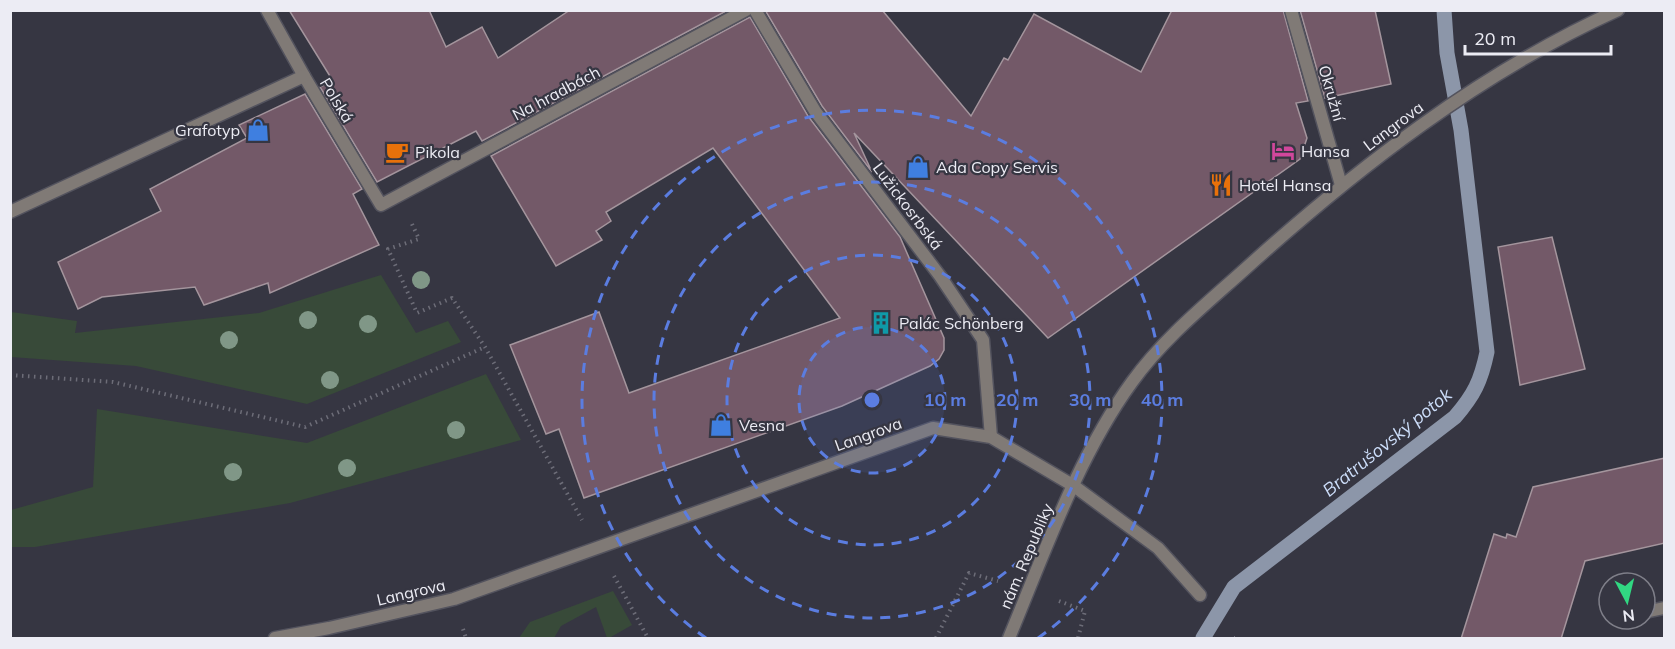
<svg xmlns="http://www.w3.org/2000/svg" width="1675" height="649" viewBox="0 0 1675 649" font-family="Mulish,sans-serif">
<rect width="100%" height="100%" fill="#363642"/>
<g fill="#384a39">
<path d="M381,275L416,333L448,321L461,342L307,404L136,366L11,357V312L77,321L75,333L259,313Z"/>
<path d="M486,374L521,440L290,503L35,547H11V510L93,487L97,409L307,443Z"/>
<path d="M613,591L632,625L609,638H607L596,607L561,626L554,638H519L530,622Z"/>
</g>
<g fill="none" stroke-linecap="round" stroke-linejoin="round">
<path stroke="#8c96a9" stroke-width="15" d="M1203,638L1234,587L1455,417C1474,395 1481,381 1487,352L1461,130L1447,53L1444,10"/>
</g>
<g fill="#735968" stroke="#a4959d" stroke-width="1.5">
<path d="M289,10H429L446,47L482,27L498,58L570,10H728L482,141L476,131L377,182L320,87L333,81Z"/>
<path d="M765,10H882L971,116L1004,58L1008,60L1034,14L1141,72L1172,10H1283L1308,101L1296,103L1307,138L1300,159L1048,338L854,133L872,172L822,106Z"/>
<path d="M1300,10H1375L1391,84L1325,98Z"/>
<path d="M750,17L808,116L900,237L944,338V350L939,359L930,366L842,406L584,498L559,429L546,434L510,345L599,312L629,393L840,318L713,148L606,212L611,221L596,231L602,240L556,266L491,156Z"/>
<path d="M305,94L362,189L353,194L379,245L270,293L268,283L204,305L195,287L102,297L78,309L58,262L161,211L150,189L247,138L239,125Z"/>
<path d="M1552,237L1585,369L1520,385L1498,247Z"/>
<path d="M1665,458V543L1585,561L1561,639H1461L1494,534L1506,538L1507,534L1516,537L1533,487Z"/>
</g>
<g fill="none" stroke-linecap="round" stroke-linejoin="round">
<g stroke="#53535e" stroke-width="15">
<g id="minor">
<path d="M267,10L304,76L381,205L746,10"/>
<path d="M755,10L815,111L940,276L983,340L991,437"/>
<path d="M1291,10L1341,185"/>
<path d="M10,212L304,76"/>
<path d="M1645,612L1664,608"/>
<path d="M275,638L329,628L454,599L933,428L991,437L1074,486L1158,548L1200,595"/>
<path d="M1009,638C1044,554 1078,456 1132,382C1163,339 1205,305 1244,270C1357,168 1479,73 1618,10"/>
</g>
</g>
<g stroke="#6d6d78" stroke-width="4" stroke-dasharray="1.5 4.5" stroke-linecap="butt">
<path d="M412,224L419,239L388,249L417,313L452,298L485,347L582,520"/>
<path d="M10,375L113,382L305,427L485,347"/>
<path d="M614,576L648,638"/>
<path d="M1059,601L1085,611L1078,638"/>
<path d="M463,629L466,638"/>
<path d="M936,638L969,573L998,581"/>
<path d="M1234,638H1235"/>
</g>
<use href="#minor" stroke="#807a76" stroke-width="12"/>
</g>
<g fill="#809787">
<circle cx="421" cy="280" r="9"/>
<circle cx="308" cy="320" r="9"/>
<circle cx="368" cy="324" r="9"/>
<circle cx="229" cy="340" r="9"/>
<circle cx="330" cy="380" r="9"/>
<circle cx="456" cy="430" r="9"/>
<circle cx="347" cy="468" r="9"/>
<circle cx="233" cy="472" r="9"/>
</g>
<circle cx="872" cy="400" r="73" fill="#5b7de0" fill-opacity=".12"/>
<g fill="none" stroke="#5b7de0" stroke-width="3" stroke-dasharray="10 8">
<circle cx="872" cy="400" r="73"/>
<circle cx="872" cy="400" r="145"/>
<circle cx="872" cy="400" r="218"/>
<path d="M706 638A290 290 0 1 1 1038 638"/>
</g>
<defs>
<g id="shop-bare" transform="scale(1.8)"><path d="M-5-2.5h2.3a2.7 3.5 0 0 1 5.4 0H5L5.5 6h-11ZM-1.5-2.5h3a1.5 2.3 0 0 0-3 0Z" fill="#3f7fe0" stroke="#363642" stroke-width="2.5" paint-order="stroke"/></g>
<g id="hotel-bare" transform="scale(1.8)"><path d="M-6-4.5h1.5V1H6V5H4.5V3h-9V5H-6ZM-4 0a1.8 1.8 0 1 1 3.6 0ZM.5 0V-2.5h3Q6-2.5 6 0Z" fill="#d1479c" stroke="#363642" stroke-width="2.5" paint-order="stroke"/></g>
<g id="cafe-bare" transform="scale(1.8)"><path d="M-5.5-4.5H6V0H3Q3 3.5 0 3.5H-2.5Q-5.5 3.5-5.5 0ZM3-3.2v2h1.7v-2ZM-6 4.5H4V6H-6Z" fill="#e8710a" stroke="#363642" stroke-width="2.5" paint-order="stroke"/></g>
<g id="restaurant-bare" transform="scale(1.8)"><path d="M-5-6h1v4h1v-4h1v4h1v-4h1v5L-1.5 .5V6h-2V.5L-5-1ZM5-6V6H3V1.5H1.5Q1.5-4 5-6Z" fill="#e8710a" stroke="#363642" stroke-width="2.5" paint-order="stroke"/></g>
<g id="building-bare" transform="scale(1.8)"><path d="M-4-6H4V6H1V3H-1V6H-4ZM-2.5-4.3h1.7v1.8h-1.7ZM.8-4.3h1.7v1.8H.8ZM-2.5-1h1.7V.8h-1.7ZM.8-1h1.7V.8H.8Z" fill="#0f9aa8" stroke="#363642" stroke-width="2.5" paint-order="stroke"/></g>
</defs>
<g fill-rule="evenodd">
<use href="#shop-bare" x="258" y="130"/>
<use href="#hotel-bare" x="1283" y="151"/>
<use href="#cafe-bare" x="397" y="152"/>
<use href="#shop-bare" x="918" y="167"/>
<use href="#restaurant-bare" x="1221" y="185"/>
<use href="#building-bare" x="881" y="323"/>
<use href="#shop-bare" x="721" y="425"/>
</g>
<g text-anchor="middle" dominant-baseline="central" stroke-width="4.5" stroke-linejoin="round" paint-order="stroke">
<g font-size="16" fill="#ececf4" stroke="#363642">
<text transform="translate(556 93) rotate(-28)">Na hradbách</text>
<text transform="translate(1332 93) rotate(74)">Okružní</text>
<text transform="translate(337 100) rotate(59)">Polská</text>
<text transform="translate(1393 126) rotate(-37)">Langrova</text>
<text transform="translate(908 206) rotate(53)">Lužickosrbská</text>
<text transform="translate(868 434) rotate(-20)">Langrova</text>
<text transform="translate(1026 556) rotate(-67)">nám. Republiky</text>
<text transform="translate(411 592) rotate(-13)">Langrova</text>
</g>
<g font-size="16" fill="#ececf4" stroke="#363642" text-anchor="start">
<text x="240" y="130" text-anchor="end">Grafotyp</text>
<text x="1301" y="151">Hansa</text>
<text x="415" y="152">Pikola</text>
<text x="936" y="167">Ada Copy Servis</text>
<text x="1239" y="185">Hotel Hansa</text>
<text x="899" y="323">Palác Schönberg</text>
<text x="739" y="425">Vesna</text>
</g>
<g font-size="18" font-style="italic" fill="#ccddf9" stroke="#363642">
<text transform="translate(1387 442) rotate(-39)">Bratrušovský potok</text>
</g>
</g>
<circle cx="872" cy="400" r="9" fill="#5b7de0" stroke="#363642" stroke-width="3"/>
<g font-size="18" text-anchor="middle" font-weight="bold" fill="#5b7de0" stroke="#363642" stroke-width="4.5" stroke-linejoin="round" paint-order="stroke">
<text x="945" y="406">10 m</text>
<text x="1017" y="406">20 m</text>
<text x="1090" y="406">30 m</text>
<text x="1162" y="406">40 m</text>
</g>
<rect width="1675" height="649" fill="none" stroke="#ececf4" stroke-width="24"/>
<g transform="translate(1627 601) rotate(173)"><circle r="28" fill="#363642" stroke="#7f7f89" stroke-width="1.5"/>
<path d="M0-4.5L10 22L0 15L-10 22Z" fill="#31d882"/>
<text y="-9" font-size="16" font-weight="bold" text-anchor="middle" fill="#ececf4">N</text>
</g>
<path d="M1465 45v9h146v-9" fill="none" stroke="#ececf4" stroke-width="3"/>
<text x="1474" y="45" font-size="18" fill="#ececf4" stroke="#363642" stroke-width="4.5" paint-order="stroke">20 m</text>
</svg>
